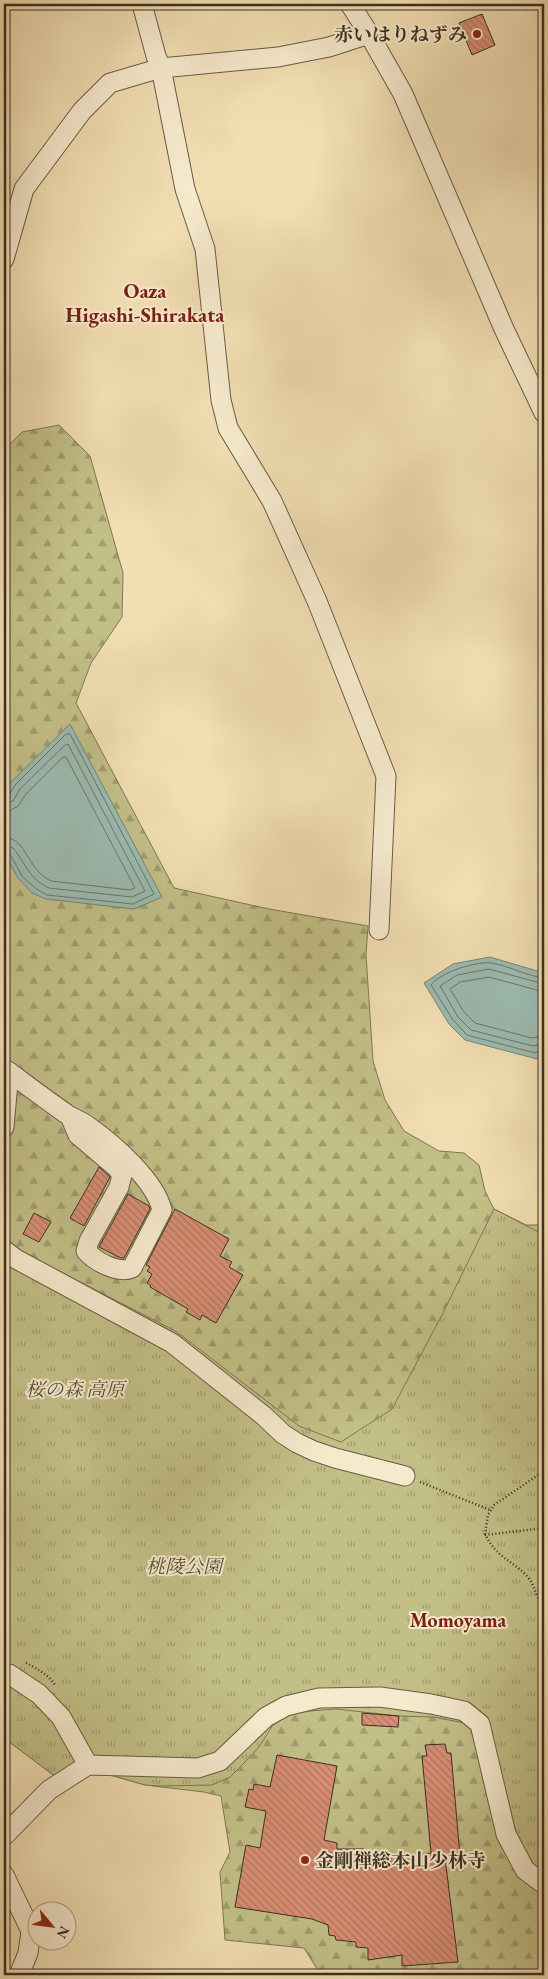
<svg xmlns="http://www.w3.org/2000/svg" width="548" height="1979" viewBox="0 0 548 1979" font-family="'EB Garamond','Noto Serif JP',serif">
<defs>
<pattern id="forest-firs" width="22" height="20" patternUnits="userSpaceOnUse" patternTransform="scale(1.25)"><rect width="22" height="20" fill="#c2bf87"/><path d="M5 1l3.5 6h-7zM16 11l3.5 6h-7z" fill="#9f9c6e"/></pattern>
<pattern id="park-tufts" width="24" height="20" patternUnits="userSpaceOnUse" patternTransform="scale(1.25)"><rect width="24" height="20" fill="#c2bf87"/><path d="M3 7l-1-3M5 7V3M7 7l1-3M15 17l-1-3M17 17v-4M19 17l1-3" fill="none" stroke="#9f9c6e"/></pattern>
<pattern id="building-back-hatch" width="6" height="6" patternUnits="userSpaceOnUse" patternTransform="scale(1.25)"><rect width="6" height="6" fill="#d98f75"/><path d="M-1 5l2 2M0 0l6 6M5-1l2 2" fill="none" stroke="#b17560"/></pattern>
</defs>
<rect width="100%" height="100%" fill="#f1deb2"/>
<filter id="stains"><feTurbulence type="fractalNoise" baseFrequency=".004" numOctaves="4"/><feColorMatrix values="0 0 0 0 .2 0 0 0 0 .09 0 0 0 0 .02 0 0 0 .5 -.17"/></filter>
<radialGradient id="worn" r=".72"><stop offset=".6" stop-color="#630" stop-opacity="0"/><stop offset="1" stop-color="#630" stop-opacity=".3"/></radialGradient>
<path fill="url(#forest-firs)" stroke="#7f7755" d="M59,425L90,456L123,573L122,617L91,663L76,703L174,888L269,909L368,926L366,955L373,1061L385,1100L404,1131L439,1151L464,1153L479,1165L485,1191L494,1209L526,1225H544V1975H321L304,1948L225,1940L220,1872L230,1852L221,1796L204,1792L145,1785L100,1772L56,1777L4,1738V450L22,432Z"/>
<path fill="url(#park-tufts)" stroke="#7f7755" d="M494,1209L544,1235V1881L512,1852L491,1762L470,1724L433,1717L399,1716L336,1709L310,1711L290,1714L273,1725L259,1747L244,1763L230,1777L212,1785L160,1786L145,1785L100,1772L56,1777L4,1738V1255L26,1254L177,1332L299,1426L341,1442L392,1409L442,1315Z"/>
<g fill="#9bbbb1" stroke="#758378">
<path d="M70,724L162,897L134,909L46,899L32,893L18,878L4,852V797L10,783Z"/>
<path d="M490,957L544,973V1053L537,1059L465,1040L449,1024L424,983L453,964Z"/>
</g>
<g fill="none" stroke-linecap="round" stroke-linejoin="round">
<g stroke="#6c756a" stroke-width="1">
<path d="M4,797L9,795L15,785L66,734H70L154,894L133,904L47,895L35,888L22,876L10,854L4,851"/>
<path d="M4,803L13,801L20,789L65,745L68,744L145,891L132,897L49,888C28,878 27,865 13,848L4,845"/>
<path d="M4,811L11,810L18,806L26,794L63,757H66L135,888L130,890L51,881C27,870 27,838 4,837"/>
<path d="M544,978C527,976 509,966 492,963C476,961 441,972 431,985L453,1020L467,1035L535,1053L544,1049"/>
<path d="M544,984L489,969L457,975L440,986L458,1017L471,1030L533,1046L544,1043"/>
<path d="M544,992L489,977L460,982L450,989L464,1012L475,1023L532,1038L544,1036"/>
</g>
</g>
<g fill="url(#building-back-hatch)" stroke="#3c2f23">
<path d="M482,14L495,45L472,55L459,23Z"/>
<path d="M99,1167L110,1177L84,1226L70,1218Z"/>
<path d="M128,1194L149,1206L150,1209L124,1258H121L99,1247Z"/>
<path d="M175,1209L229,1239L220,1256L232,1262L229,1267L243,1275L216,1323L202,1315L200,1320L186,1312L188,1309L150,1287L151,1286L147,1283L152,1274L147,1271L150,1267L146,1265Z"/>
<path d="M34,1213L51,1222L39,1242L23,1234Z"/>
<path d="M362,1713L399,1716L398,1727L362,1725Z"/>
<path d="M445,1744L447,1753H451L460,1856L445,1858L458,1962L402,1966V1955L368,1960V1948L356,1947V1942L336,1940L335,1936L329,1935L328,1925L312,1919L235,1907L246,1845L260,1848L266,1811L245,1807L249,1789L253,1790L254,1784L270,1787L277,1755L337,1766L324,1840L337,1843V1849H364L367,1868L391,1866L390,1858L431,1853L422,1756H427L425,1745Z"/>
</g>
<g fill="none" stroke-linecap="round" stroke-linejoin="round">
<g stroke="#695b47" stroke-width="21">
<g id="minor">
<path d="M142,4L156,56L161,68L185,189L205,249L221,400L228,428L272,501L317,601L386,776L379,930"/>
<path d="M350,4L369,34L403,94L504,329L544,413"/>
<path d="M4,259L24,189L82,111L110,83L161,68L278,57L329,47L369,34"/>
<path d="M4,1069L9,1072L4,1127"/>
<path d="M9,1072C28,1086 48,1101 68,1115C74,1119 82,1121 88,1126C113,1144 155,1180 162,1210L132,1268C118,1274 96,1262 86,1251L89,1241L119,1187L122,1175L117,1168L78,1135L70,1116"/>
<path d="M4,1250L16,1259L172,1343L264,1416L283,1434L297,1443L314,1451L335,1458L405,1476"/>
<path d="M4,1673L9,1674L39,1694L61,1717L88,1765"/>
<path d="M4,1836L49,1790L88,1765L198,1768L220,1761L266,1717L286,1706L319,1698L380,1697L431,1704L464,1711L480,1724L506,1834L525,1870L544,1884"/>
<path d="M4,1875L31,1931L28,1953L19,1975"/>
</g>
</g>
<g stroke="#3c2f23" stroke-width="2.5" stroke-dasharray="1 2.5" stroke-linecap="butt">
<path d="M544,1471L494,1505L488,1515L485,1534C497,1558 510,1559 526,1575C535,1584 535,1597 544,1606"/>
<path d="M420,1482L490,1510"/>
<path d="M485,1535L544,1528"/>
<path d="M26,1663C36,1668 49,1675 55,1685"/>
</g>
<use href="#minor" stroke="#f6eacd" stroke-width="19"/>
</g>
<g fill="#8f2418" stroke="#f6eacd" stroke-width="2">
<circle cx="477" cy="34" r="5"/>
<circle cx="305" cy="1860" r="5"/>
</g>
<g text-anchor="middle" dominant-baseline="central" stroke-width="4" stroke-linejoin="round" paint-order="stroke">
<g font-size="19" font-weight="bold" fill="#3c2f23" stroke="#f6eacd" text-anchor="end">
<text x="467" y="34">赤いはりねずみ</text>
<text x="315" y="1860" text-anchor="start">金剛禅総本山少林寺</text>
</g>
<g font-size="19" font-style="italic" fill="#574c37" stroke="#f6eacd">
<text x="75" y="1389">桜の森 高原</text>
<text x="184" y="1566">桃陵公園</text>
</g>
<g font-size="20" font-weight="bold" fill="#7a1f14" stroke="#f6eacd">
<text x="458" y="1620">Momoyama</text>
</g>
<g font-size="21" font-weight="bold" fill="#7a1f14" stroke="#f6eacd">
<text x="145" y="290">Oaza<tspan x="145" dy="24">Higashi-Shirakata</tspan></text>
</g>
</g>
<rect width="548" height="1979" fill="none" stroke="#f1deb2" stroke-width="20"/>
<rect x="5" y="5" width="538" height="1969" fill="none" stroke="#3c2f23" stroke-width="2.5"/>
<rect x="10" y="10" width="528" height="1959" fill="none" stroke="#3c2f23"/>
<g transform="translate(52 1926) rotate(119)"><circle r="24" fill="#f6eacd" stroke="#ac9f89"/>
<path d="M0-4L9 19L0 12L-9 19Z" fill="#8f2418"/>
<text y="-8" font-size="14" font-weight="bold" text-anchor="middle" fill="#3c2f23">N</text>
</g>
<rect width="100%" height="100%" filter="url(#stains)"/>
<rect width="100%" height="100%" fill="url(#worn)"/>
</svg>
